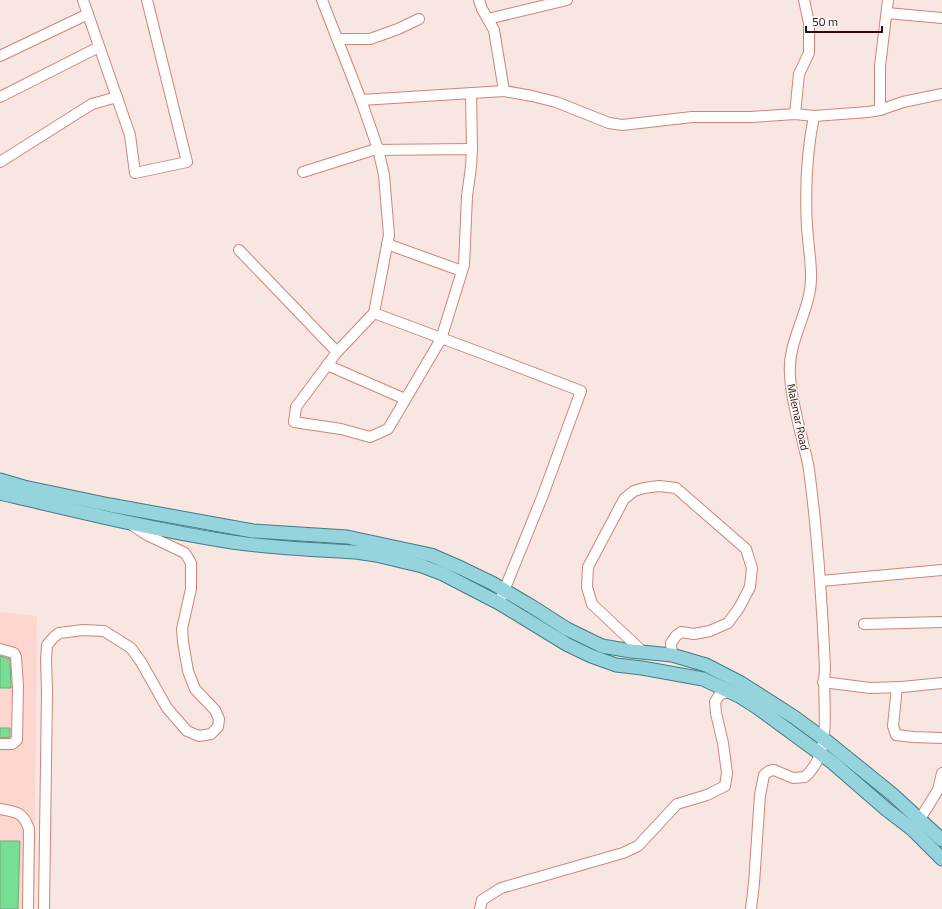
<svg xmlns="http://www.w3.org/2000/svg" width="942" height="909" viewBox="0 0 942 909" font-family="'Titillium Web',sans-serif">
<rect width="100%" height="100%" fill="#f8e6e3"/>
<path fill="#fcd6cf" d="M0,612L37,616L34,909H0Z"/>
<g fill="#77de94" stroke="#6aab7a">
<path d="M0,656L10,659L11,688H0Z"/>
<path d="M0,728H10V737L0,738Z"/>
<path d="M0,841H20L18,909H0Z"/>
</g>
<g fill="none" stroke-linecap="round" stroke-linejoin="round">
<g stroke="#d18476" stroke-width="12">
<g id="minor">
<path d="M83,0L130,135L135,173L187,162L147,0"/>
<path d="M322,0L361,100L378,149L384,175L389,235L374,313"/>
<path d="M479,0L482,9L494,30L504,91"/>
<path d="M887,13L942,18"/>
<path d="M488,19L567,0"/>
<path d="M337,39H370L398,29L419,19"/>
<path d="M0,56L88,14"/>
<path d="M471,93L472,149"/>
<path d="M0,97L99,47"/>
<path d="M361,100L504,91L532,96L556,102L609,123L622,125L692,117H751L795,114L814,116"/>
<path d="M880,110L903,102L942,94"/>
<path d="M795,114L799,74L809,53V23L804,0"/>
<path d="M0,162L92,104L117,97"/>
<path d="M303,172L373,150L472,149L471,167L467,196L464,265L441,339L388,429L370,437L341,429L294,422L296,407L337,352"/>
<path d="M387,244L462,271"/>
<path d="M239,250L337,352L374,313L484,354L581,391L543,495L499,603"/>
<path d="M327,365L405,399"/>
<path d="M821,581L942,570"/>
<path d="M864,624L942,622"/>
<path d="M0,649L14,653L16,657L18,687L17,740L12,744H0"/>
<path d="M643,652L592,604L587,587L588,567L624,499L634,491L644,488L659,486L676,488L746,549L752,568L750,587L739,608L728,623L710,631L694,634L681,632L676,636L671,643L672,655"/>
<path d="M823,682L870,688L902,687L942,683"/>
<path d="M897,687L893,726L896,735L913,737L942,738"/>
<path d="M0,809C17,812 23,812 29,829L28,909"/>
<path d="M920,819L938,790L942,773"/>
<path d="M44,909L47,691L46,660L47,645L54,637L59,633L83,630L104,631L131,648L141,662L167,708L187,731L199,736L211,734L218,727L219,719L215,710L195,689L188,671L183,642L182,629L191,589V563L185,553L147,535L132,525"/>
<path d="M480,909L482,900L501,888L623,853L638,846L677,804L707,795L725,786L727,773L723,743L716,713L715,702L720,694L730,692"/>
<path d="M751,909L754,883L760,795L764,775L769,771L774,770L793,778L805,777C835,750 821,704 825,669C822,602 818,536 809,470C808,461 805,452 803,443C798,421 791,398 790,375C787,340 812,310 811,275C811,259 808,243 807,227C805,192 807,151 814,116L868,112L880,110V66L888,0"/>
</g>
</g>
<g stroke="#437b85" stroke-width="15">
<g id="major">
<path d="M0,480L24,487L110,505L253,531L347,537L431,555L461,568L492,583L531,606L567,629L602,646L631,651L672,655L706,665L741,683L794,717L824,739L892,794L942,840"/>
<path d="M0,493C77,511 153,530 232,542C273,548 315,550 356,552L376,555L422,566L443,574L499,603L568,645L591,656L616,665L642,668L703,679L739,696L758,708L833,763L886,809L912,829L942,859"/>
</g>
</g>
<use href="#minor" stroke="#fff" stroke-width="10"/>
<use href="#major" stroke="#95d3dd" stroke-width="13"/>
</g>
<g text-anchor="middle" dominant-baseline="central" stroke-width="3" stroke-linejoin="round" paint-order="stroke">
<g font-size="11" fill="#2c0f0a" stroke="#f8f8f8">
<text transform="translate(798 417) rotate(78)">Malemar Road</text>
</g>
</g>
<path d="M806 26v6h76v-6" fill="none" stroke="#2c0f0a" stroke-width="2"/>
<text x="812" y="26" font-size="12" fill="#2c0f0a" stroke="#f8f8f8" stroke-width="3" paint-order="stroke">50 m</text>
</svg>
